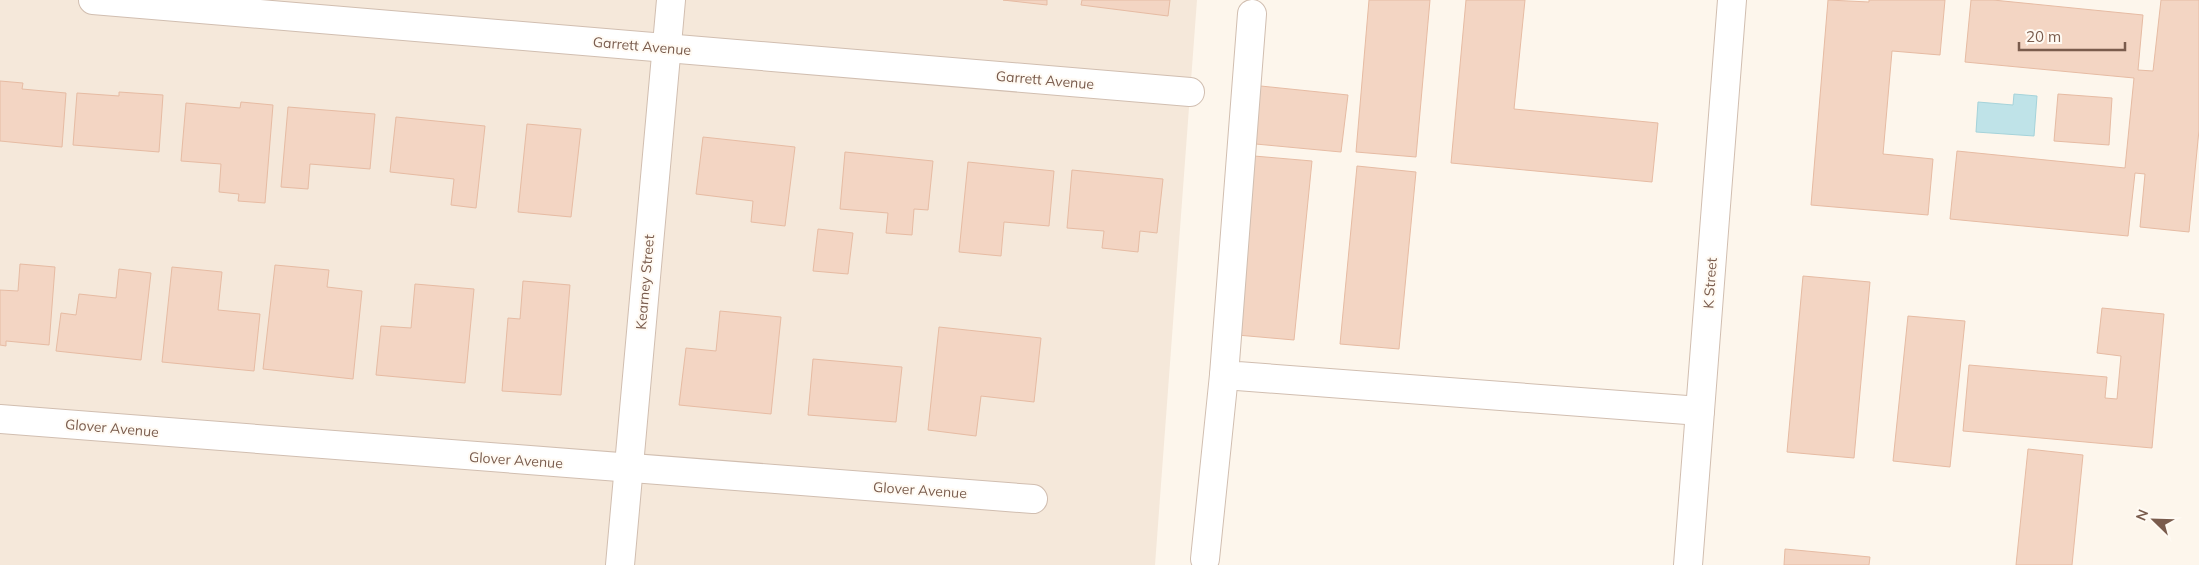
<svg xmlns="http://www.w3.org/2000/svg" width="2199" height="565" viewBox="0 0 2199 565" font-family="Mulish,sans-serif">
<rect width="100%" height="100%" fill="#fdf6ec"/>
<path fill="#f5e8da" d="M0,0H1197L1155,565H0Z"/>
<path fill="#bfe3e8" stroke="#a5d3da" d="M2014,94L2037,96L2034,136L1976,132L1978,102L2013,105Z"/>
<g fill="#f3d5c3" stroke="#e6bba3">
<path d="M1003,0H1047V5Z"/>
<path d="M1082,0H1170L1168,16L1081,5Z"/>
<path d="M1369,0H1430L1416,157L1356,152Z"/>
<path d="M1466,0H1525L1514,109L1658,123L1652,182L1451,163Z"/>
<path d="M1828,0L1869,2V0H1945L1940,55L1892,51L1883,154L1933,159L1928,215L1811,205Z"/>
<path d="M1971,0H1993L2143,15L2138,70L2153,71L2161,0H2199V130L2189,232L2140,227L2145,174L2135,173L2128,236L1950,219L1957,151L2125,168L2134,78L1965,62Z"/>
<path d="M0,81L23,83L22,89L66,93L62,147L0,141Z"/>
<path d="M1251,85L1348,95L1341,152L1245,143Z"/>
<path d="M119,92L163,95L159,152L73,145L77,93L119,96Z"/>
<path d="M2058,94L2112,98L2109,145L2054,141Z"/>
<path d="M241,102L273,105L265,203L238,201L239,194L219,192L221,164L181,161L186,103L240,108Z"/>
<path d="M288,107L375,114L370,169L310,164L308,189L281,187Z"/>
<path d="M396,117L485,126L476,208L451,205L454,179L390,172Z"/>
<path d="M527,124L581,129L571,217L518,212Z"/>
<path d="M703,137L795,147L785,226L751,222L753,201L696,194Z"/>
<path d="M845,152L933,161L928,210L914,209L912,235L886,233L888,213L840,209Z"/>
<path d="M1254,156L1312,161L1294,340L1237,335Z"/>
<path d="M968,162L1054,171L1049,226L1004,222L1001,256L959,252Z"/>
<path d="M1357,166L1416,172L1399,349L1340,344Z"/>
<path d="M1072,170L1163,179L1157,233L1140,231L1138,252L1102,248L1104,231L1067,228Z"/>
<path d="M818,229L853,233L848,274L813,271Z"/>
<path d="M20,264L55,267L49,345L6,341V346L0,345V290L18,291Z"/>
<path d="M275,265L329,270L327,287L362,291L353,379L263,369Z"/>
<path d="M172,267L222,272L218,310L260,314L254,371L162,362Z"/>
<path d="M119,269L151,273L141,360L56,351L61,313L76,315L79,294L116,298Z"/>
<path d="M1803,276L1870,282L1854,458L1787,452Z"/>
<path d="M523,281L570,285L561,395L502,391L508,318L520,319Z"/>
<path d="M415,284L474,289L465,383L376,375L381,326L411,328Z"/>
<path d="M2102,308L2164,314L2152,448L1963,431L1969,365L2107,377L2105,398L2117,399L2121,356L2097,353Z"/>
<path d="M720,311L781,317L771,414L679,405L686,348L716,351Z"/>
<path d="M1908,316L1965,321L1950,467L1893,461Z"/>
<path d="M939,327L1041,338L1034,402L981,396L976,436L928,430Z"/>
<path d="M813,359L902,367L896,422L808,415Z"/>
<path d="M2028,449L2083,455L2072,565H2016Z"/>
<path d="M1785,549L1870,557L1869,565H1784Z"/>
</g>
<g fill="none" stroke-linecap="round" stroke-linejoin="round">
<g stroke="#d1beb0" stroke-width="30">
<g id="minor">
<path d="M93,0L1190,92"/>
<path d="M1252,14L1224,375L1700,411"/>
<path d="M0,419L1033,499"/>
<path d="M1205,559L1224,375"/>
<path d="M620,565L671,0"/>
<path d="M1688,565L1732,0"/>
</g>
</g>
<use href="#minor" stroke="#fff" stroke-width="28"/>
</g>
<g text-anchor="middle" dominant-baseline="central" stroke-width="4" stroke-linejoin="round" paint-order="stroke">
<g font-size="14" fill="#7a5c4d" stroke="#fffaf3">
<text transform="translate(642 46) rotate(5)">Garrett Avenue</text>
<text transform="translate(1045 80) rotate(5)">Garrett Avenue</text>
<text transform="translate(645 282) rotate(-85)">Kearney Street</text>
<text transform="translate(1710 283) rotate(-86)">K Street</text>
<text transform="translate(112 428) rotate(5)">Glover Avenue</text>
<text transform="translate(516 460) rotate(4)">Glover Avenue</text>
<text transform="translate(920 490) rotate(4)">Glover Avenue</text>
</g>
</g>
<g transform="translate(2154 520) rotate(293)" stroke="#fffaf3" stroke-width="4" paint-order="stroke">
<path d="M0-4L9 19L0 12L-9 19Z" fill="#7a5c4d"/>
<text y="-8" font-size="14" font-weight="bold" text-anchor="middle" fill="#7a5c4d">N</text>
</g>
<path d="M2019 42v8h106v-8" fill="none" stroke="#7a5c4d" stroke-width="2.5"/>
<text x="2026" y="42" font-size="15" fill="#7a5c4d" stroke="#fffaf3" stroke-width="4" paint-order="stroke">20 m</text>
</svg>
